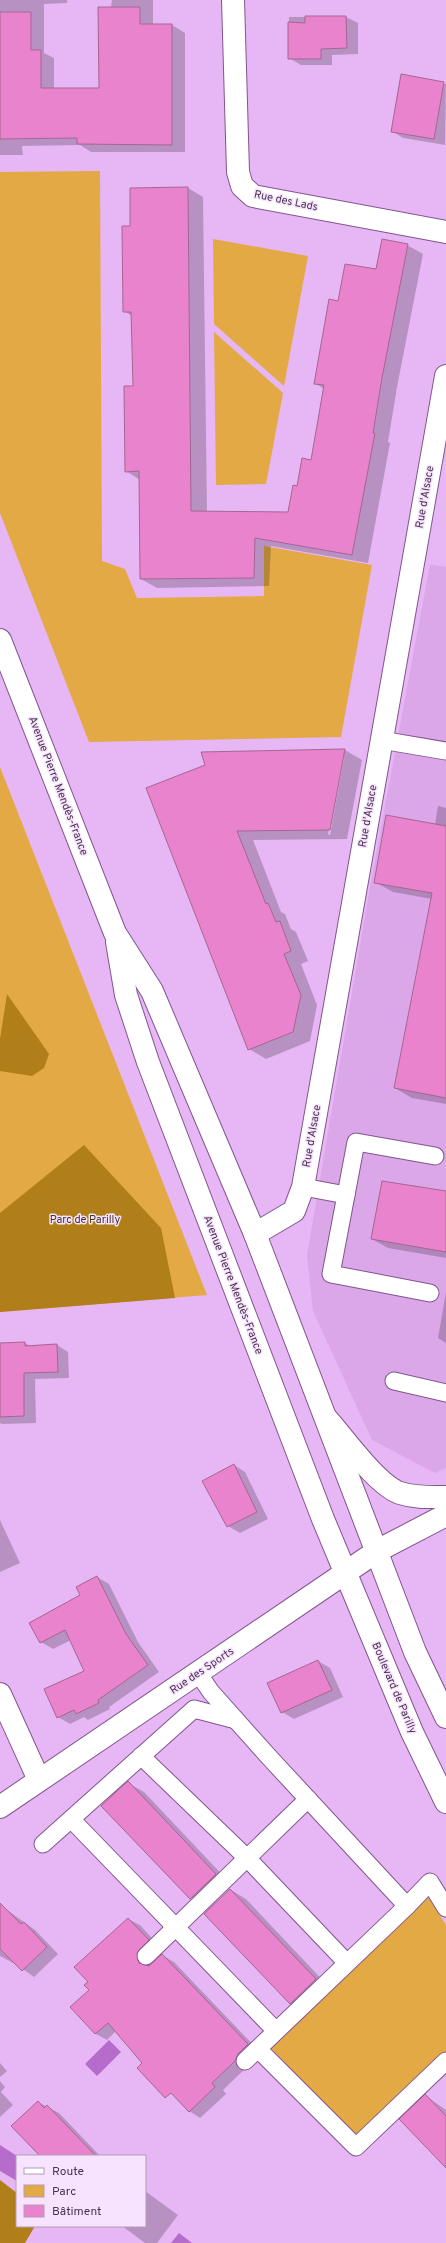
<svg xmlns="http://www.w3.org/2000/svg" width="446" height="2243" viewBox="0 0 446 2243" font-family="Overpass,sans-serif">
<rect width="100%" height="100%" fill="#e7b6f4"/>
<path fill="#dba7e9" d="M430,564L446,567V1468L435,1473L372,1440L313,1311L307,1255L370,887Z"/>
<g fill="#e2a945">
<path d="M100,171L102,561L125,569L137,598L264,596V546L372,565L341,737L89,742L0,513V172Z"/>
<path d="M213,239L308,256L284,386L214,324Z"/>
<path d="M214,332L283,393L266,484L216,485Z"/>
<path d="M0,767L207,1295L0,1312Z"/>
<path d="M428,1897L446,1925V2053L356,2139L269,2046Z"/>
</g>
<g fill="#b17f19">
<path d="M7,994L49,1054L44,1068L32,1076L0,1071V1039Z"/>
<path d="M84,1145L161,1228L175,1298L0,1312V1213Z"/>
<path d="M0,2180L17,2193V2226H35L25,2243H0Z"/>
</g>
<g fill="#b66cca">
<path d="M109,2040L121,2052L97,2076L85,2064Z"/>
<path d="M0,2145L17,2156V2181L0,2171Z"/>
<path d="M179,2233L192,2243H171Z"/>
</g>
<g fill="#0003" fill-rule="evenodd">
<path d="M0,0H67V3L44,4V53L54,58V89H100L112,0H153V25H172L185,33V152H91L80,145L22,146L23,155H0Z"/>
<path d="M289,17H346L358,23V54L332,55V65H301L289,58Z"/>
<path d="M402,75L446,84L445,145L403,138L392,131Z"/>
<path d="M188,188L203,197L207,512L288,513L312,461L324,389L315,383L339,302L407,245L423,254L397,387L388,442L390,443L368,563L271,546L269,586L157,588L141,579L140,480L126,471L134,387L132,316L124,311L123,227H131Z"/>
<path d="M345,750L362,760L347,839L253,840L281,912L285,914L291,929L296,932L308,961L301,964L317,1005L310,1041L266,1059L249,1049L147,788ZM342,758H344L330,835L328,834Z"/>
<path d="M438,806L446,808V1104L412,1098L395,1088L432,899L393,892L375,882L435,825Z"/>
<path d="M446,1192V1258L388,1248L372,1239Z"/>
<path d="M446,1292V1343L438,1338Z"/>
<path d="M25,1343L32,1347L57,1345L68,1352L69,1378L35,1379L36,1423L2,1424L0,1423V1344Z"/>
<path d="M234,1465L245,1472L268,1519L240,1533L228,1526Z"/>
<path d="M0,1520L20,1563L0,1572Z"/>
<path d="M97,1577L109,1584L138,1642L159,1672L109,1707L110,1709L88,1720L84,1717L70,1724L58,1717L85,1671L71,1640L53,1649L41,1642Z"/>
<path d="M318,1661L330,1668L343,1697L294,1719L282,1712Z"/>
<path d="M128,1783L144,1792L231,1884L206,1907L191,1898L102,1806Z"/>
<path d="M231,1890L246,1899L331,1989L306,2013L290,2004Z"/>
<path d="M3,1907L35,1930L58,1954L34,1977L17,1965L0,1956V1910Z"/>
<path d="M128,1919L140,1925L159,1946L147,1959L149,1967L162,1955L174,1962L259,2051L246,2068L223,2090L226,2094L200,2118L189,2111L116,2031L107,2040L96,2034L72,2007L90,1990L89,1982Z"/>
<path d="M0,2063L7,2071L0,2077Z"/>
<path d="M0,2081L5,2087L1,2092L13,2105L0,2117Z"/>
<path d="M426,2096L446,2110V2167Z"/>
<path d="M38,2102L59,2113L100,2156H41Z"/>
<path d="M145,2191L178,2215L157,2243H145L122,2226H145Z"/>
</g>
<g fill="#ea83cd" stroke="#a56692">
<path d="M98,7H140V24H172V145L77,144V138L0,139V12H31V50H41V88H99Z"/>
<path d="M305,16H346L347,48L321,49V59H288V22L305,23Z"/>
<path d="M401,74L444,82L434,139L391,132Z"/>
<path d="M188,187L191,511L288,512L293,485L297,486L302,458L311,460L324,385L314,384L329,299L338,301L345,264L376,269L382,239L408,244L382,378L373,433H375L352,555L255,538L254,578L140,579L139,471L125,472L124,386H133L131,312H123L122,226H130V188Z"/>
<path d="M345,749L330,830L237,831L266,904L268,903L276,922L280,921L291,951L284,954L301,995L293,1032L248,1050L146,788L205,765L201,752Z"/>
<path d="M386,815L446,826V1098L394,1088L432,893L374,883Z"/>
<path d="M382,1181L446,1191V1252L371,1239Z"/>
<path d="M25,1342V1346L57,1344L58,1372L24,1373V1416L0,1417V1343Z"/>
<path d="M234,1464L257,1512L227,1527L202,1481Z"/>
<path d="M97,1576L126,1634L148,1665L98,1700L99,1703L76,1714L74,1710L57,1718L44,1689L84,1671L65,1630L40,1643L29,1623L80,1595L76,1587Z"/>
<path d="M318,1660L332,1690L281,1713L267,1683Z"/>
<path d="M128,1781L216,1874L190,1899L101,1806Z"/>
<path d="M230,1889L316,1979L290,2004L204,1914Z"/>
<path d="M0,1903L21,1924L24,1922L47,1947L22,1971L0,1949Z"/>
<path d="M128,1918L149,1940L137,1953L139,1963L149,1966L162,1954L248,2044L238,2054L235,2061L212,2083L215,2087L189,2112L171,2093L165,2098L137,2068L142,2063L108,2023L95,2034L70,2007L89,1990L84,1985L88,1982L74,1967Z"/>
<path d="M425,2094L446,2116V2168L399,2119Z"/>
<path d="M38,2101L44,2108L47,2105L96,2156H40L11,2126Z"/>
</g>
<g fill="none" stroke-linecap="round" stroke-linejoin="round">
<g stroke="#81558d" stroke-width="19">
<g id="service">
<path d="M381,740L446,751"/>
<path d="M303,1187L346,1195L356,1142L435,1156"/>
<path d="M346,1195L331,1274L430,1293"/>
<path d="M394,1381L446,1393"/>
<path d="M198,1673L211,1692L269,1757L407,1906L245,2061"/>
<path d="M141,1756L247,1858L347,1963"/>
<path d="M71,1819L276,2031"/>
<path d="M43,1844L194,1709L236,1720"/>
<path d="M407,1906L430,1882L446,1908"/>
<path d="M146,1956L308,1799"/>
<path d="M258,2049L356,2147L446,2061"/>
</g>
</g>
<g stroke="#81558d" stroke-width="24">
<g id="minor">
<path d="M233,0L238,172L242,186L253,196L446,232"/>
<path d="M255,1234L294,1211L303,1187L446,376"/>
<path d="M0,1694L39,1780"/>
<path d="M0,1807L345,1573"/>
</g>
</g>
<g stroke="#81558d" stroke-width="24">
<g id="tertiary">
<path d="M327,1419C344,1438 377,1485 400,1493C415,1498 431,1497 446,1497"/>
<path d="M345,1573L377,1551L446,1515"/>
</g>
</g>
<g stroke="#81558d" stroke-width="24">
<g id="secondary">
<path d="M0,640L115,933L152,991L255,1234L415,1652L446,1717"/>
<path d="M117,942L126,995L148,1062L323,1519L412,1732L446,1802"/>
</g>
</g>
<use href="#service" stroke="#fff" stroke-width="17"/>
<use href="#minor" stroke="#fff" stroke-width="22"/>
<use href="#tertiary" stroke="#fff" stroke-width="22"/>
<use href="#secondary" stroke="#fff" stroke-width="22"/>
</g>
<g text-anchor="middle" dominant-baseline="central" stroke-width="3" stroke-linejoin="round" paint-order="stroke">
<g font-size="11" fill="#48344d" stroke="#f7e3fd">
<text transform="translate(286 201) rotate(12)">Rue des Lads</text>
<text transform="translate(425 497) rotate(-80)">Rue d'Alsace</text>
<text transform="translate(58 786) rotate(69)">Avenue Pierre Mendès-France</text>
<text transform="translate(368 816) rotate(-80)">Rue d'Alsace</text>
<text transform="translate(312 1136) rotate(-80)">Rue d'Alsace</text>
<text transform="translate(233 1285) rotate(69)">Avenue Pierre Mendès-France</text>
<text transform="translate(202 1671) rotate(-34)">Rue des Sports</text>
<text transform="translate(394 1688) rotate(67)">Boulevard de Parilly</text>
</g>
<g font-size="11" fill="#423521" stroke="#f7e3fd">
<text x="85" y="1220">Parc de Parilly</text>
</g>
</g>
<rect x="16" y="2155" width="130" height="72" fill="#f7e3fd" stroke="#b19db7"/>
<rect x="24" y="2168" width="20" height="6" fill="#ffffff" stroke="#b19db7"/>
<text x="52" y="2175" font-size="12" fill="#48344d">Route</text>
<rect x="24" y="2185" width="20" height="12" fill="#e2a945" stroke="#b19db7"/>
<text x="52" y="2195" font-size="12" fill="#48344d">Parc</text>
<rect x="24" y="2205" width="20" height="12" fill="#ea83cd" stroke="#b19db7"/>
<text x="52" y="2215" font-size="12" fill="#48344d">Bâtiment</text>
</svg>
